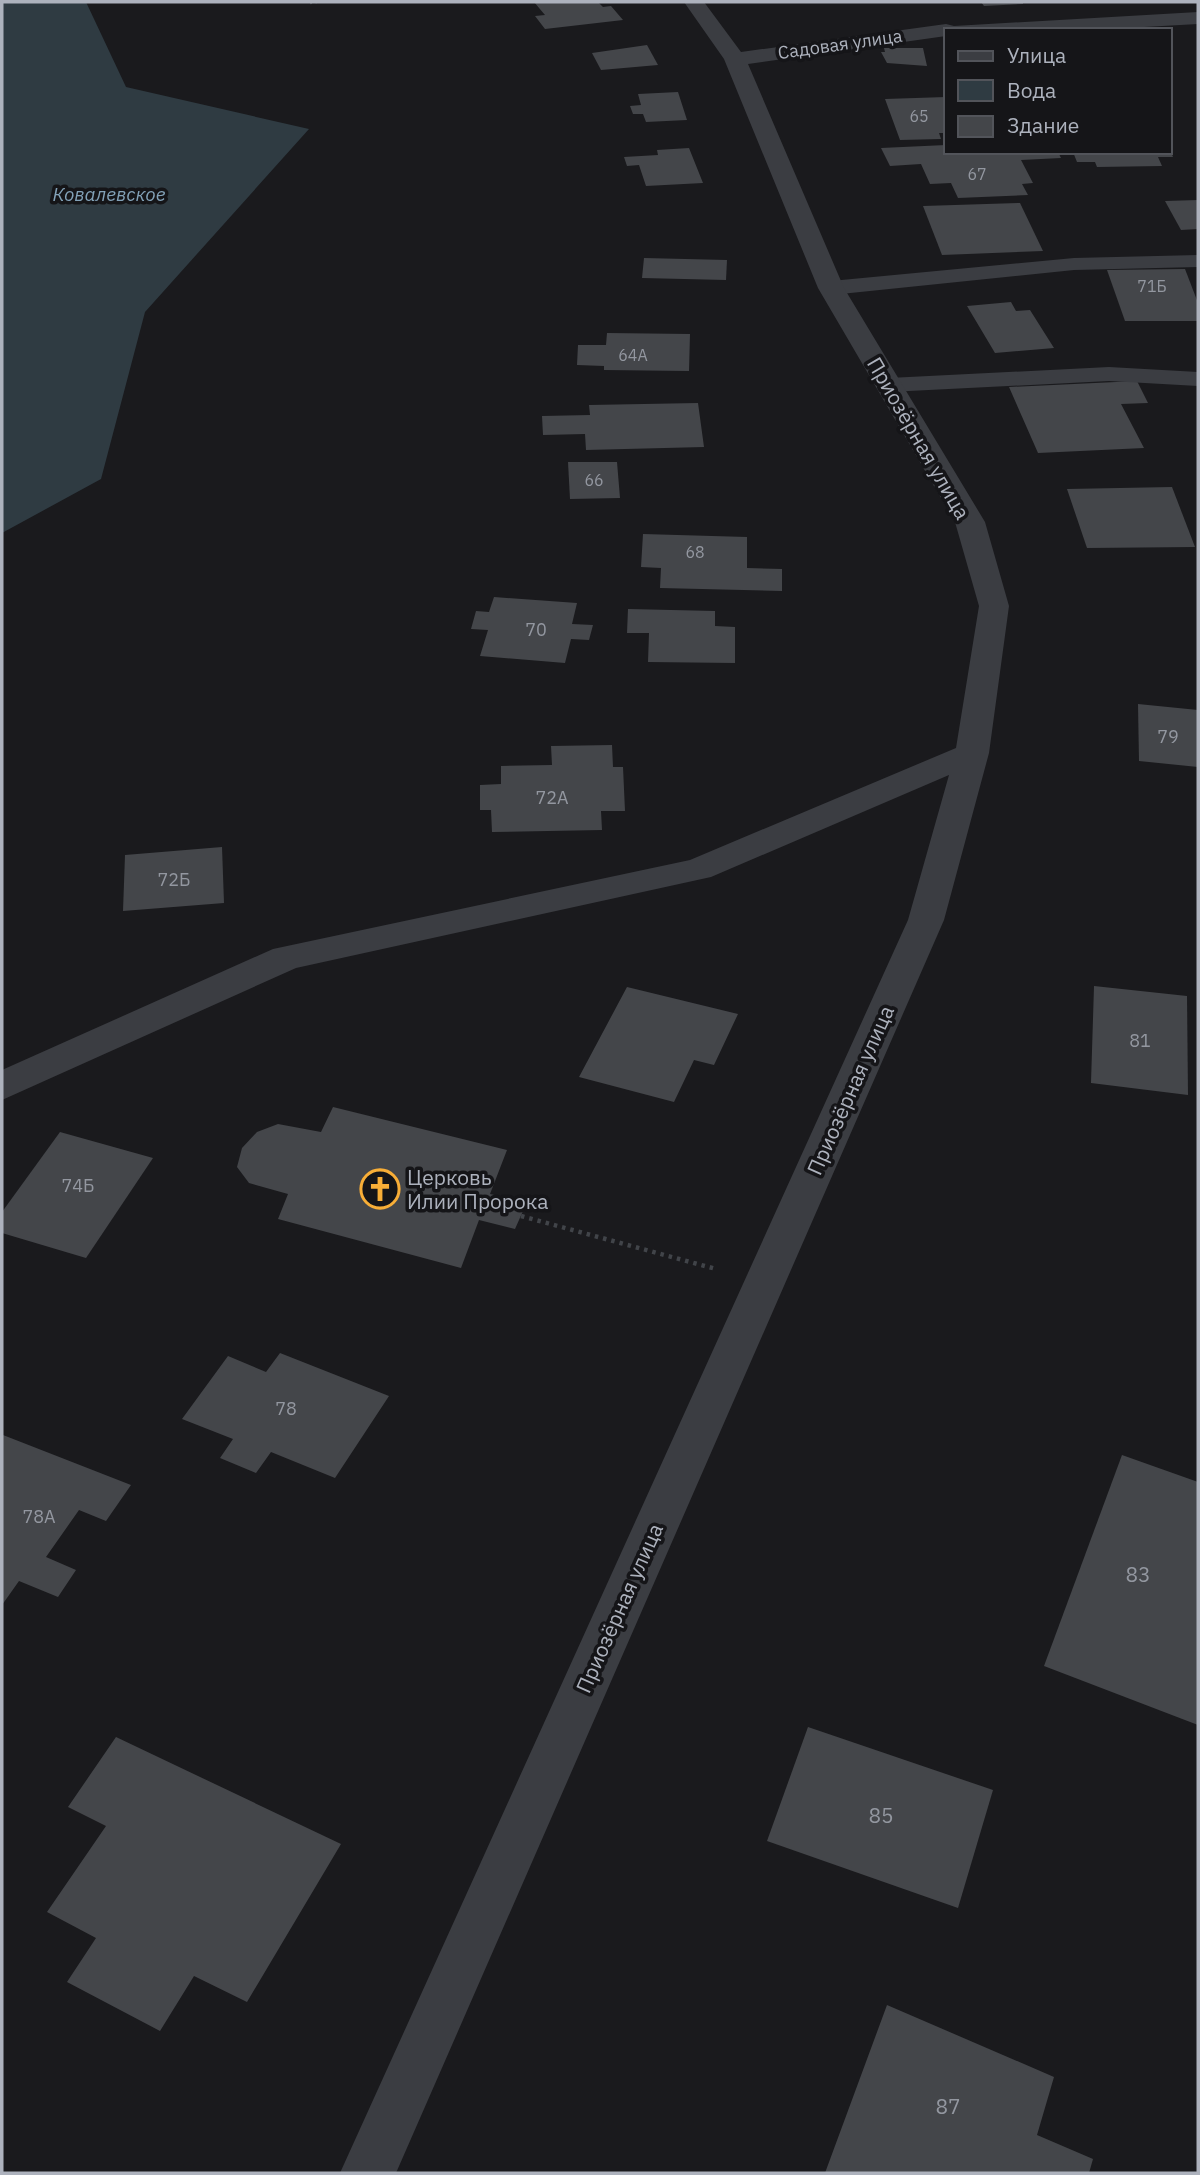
<svg xmlns="http://www.w3.org/2000/svg" width="1200" height="2175" viewBox="0 0 1200 2175" font-family="'IBM Plex Sans',sans-serif">
<rect width="100%" height="100%" fill="#1a1a1d"/>
<path fill="#2f3b42" d="M2,2H86L126,87L309,129L145,312L101,479L2,533Z"/>
<g fill="#44464a">
<path d="M534,2H598L603,7L611,6L623,20L545,29L535,16L545,15Z"/>
<path d="M981,2H1023V4L984,6Z"/>
<path d="M647,45L658,65L601,70L592,53Z"/>
<path d="M884,48H923L927,66L887,63L881,52H885Z"/>
<path d="M678,92L687,120L646,122L643,114H633L630,106L641,105L638,94Z"/>
<path d="M946,97V133H939L941,139L900,140L885,99Z"/>
<path d="M946,145V152H1058L1061,158L1021,160L1033,183L1022,184L1028,195L958,198L951,183L930,184L921,164L890,166L881,148Z"/>
<path d="M689,148L703,183L646,186L639,165L627,166L624,157L658,155L657,150Z"/>
<path d="M1073,152H1171L1173,157H1158L1162,166L1097,167L1095,162H1077Z"/>
<path d="M1198,200V229L1181,230L1165,201Z"/>
<path d="M1020,203L1043,251L942,255L923,206Z"/>
<path d="M644,258L727,260L726,280L642,278Z"/>
<path d="M1185,269L1198,303V321H1125L1107,270Z"/>
<path d="M1011,302L1016,311L1030,310L1054,348L995,353L967,306Z"/>
<path d="M607,333L690,334L689,371L604,370V366L577,365L578,345H606Z"/>
<path d="M1137,381L1148,403L1121,404L1144,448L1038,453L1009,387Z"/>
<path d="M698,403L704,447L586,450L585,434L543,435L542,416L590,415L589,405Z"/>
<path d="M568,462H617L620,498L570,499Z"/>
<path d="M1172,487L1195,547L1087,548L1067,489Z"/>
<path d="M643,534L747,537V568L782,569V591L660,588L661,568L641,567Z"/>
<path d="M494,597L577,603L572,624L593,625L589,640L571,639L565,663L480,656L488,630L471,629L476,611L489,612Z"/>
<path d="M628,609L715,611V626L735,627V663L648,662L649,633H627Z"/>
<path d="M1138,704L1198,710V767L1139,761Z"/>
<path d="M612,745L613,767H623L625,811H601L602,830L492,832L491,810H480V785L501,784V766L552,765L551,746Z"/>
<path d="M222,847L224,903L123,911L125,855Z"/>
<path d="M1094,986L1187,996L1188,1095L1091,1083Z"/>
<path d="M627,987L738,1014L714,1065L694,1060L674,1102L579,1077Z"/>
<path d="M333,1107L507,1150L490,1194L527,1202L515,1229L479,1220L461,1268L278,1219L288,1194L249,1183L237,1167L242,1148L257,1132L278,1124L321,1132Z"/>
<path d="M60,1132L153,1158L86,1258L2,1233V1212Z"/>
<path d="M280,1353L389,1396L335,1478L271,1452L256,1473L220,1458L233,1439L182,1419L228,1356L266,1372Z"/>
<path d="M3,1435L131,1485L106,1521L79,1510L46,1557L76,1570L58,1597L19,1581L2,1605Z"/>
<path d="M1122,1455L1198,1482V1725L1044,1666Z"/>
<path d="M808,1727L993,1790L958,1908L767,1841Z"/>
<path d="M116,1737L341,1844L247,2002L194,1976L160,2031L67,1982L96,1938L47,1912L106,1826L68,1807Z"/>
<path d="M887,2005L1054,2077L1037,2135L1093,2159L1089,2173H825Z"/>
</g>
<g fill="none" stroke-linecap="round" stroke-linejoin="round">
<path stroke="#414449" stroke-width="2.5" stroke-dasharray="2 3.5" stroke-linecap="butt" d="M310,3L317,2"/>
<path stroke="#414449" stroke-width="4.5" stroke-dasharray="3.5 5" stroke-linecap="butt" d="M521,1216L716,1269"/>
<g fill="#3b3d42" fill-rule="evenodd">
<path d="M1198,255V267L1074,270L831,295L823,293L820,288L823,283L831,281L1074,258Z"/>
<path d="M1109,367L1198,372V386L1109,381L889,392L881,390L877,385L881,380L889,378Z"/>
</g>
<path fill="#3b3d42" fill-rule="evenodd" d="M684,2H704L741,52L946,24L954,26L1198,12V24L1091,30H946V36L748,64L844,288L985,522L1009,606L989,753L944,920L396,2173H340L908,920L949,775L711,877L296,968L2,1100V1070L273,949L690,860L956,748L979,606L955,522L818,288L724,59Z"/>
</g>
<defs>
<g id="church-ring" transform="scale(2.0125)"><circle r="9.5" fill="#151518" stroke="#f8ae37" stroke-width="1.5"/><path d="M-1.2-6h2.4v3.5h3.3v2.4h-3.3V6h-2.4V-.1h-3.3v-2.4h3.3Z" fill="#f8ae37"/></g>
</defs>
<g fill-rule="evenodd">
<use href="#church-ring" x="380" y="1189"/>
</g>
<g text-anchor="middle" dominant-baseline="central" stroke-width="7" stroke-linejoin="round" paint-order="stroke">
<g font-size="16" fill="#9397a0">
<text x="919" y="116">65</text>
<text x="977" y="174">67</text>
<text x="1152" y="286">71Б</text>
<text x="633" y="355">64А</text>
<text x="594" y="480">66</text>
<text x="695" y="552">68</text>
</g>
<g font-size="18" fill="#adb2bd" stroke="#151518">
<text transform="translate(840 44) rotate(-8)">Садовая улица</text>
</g>
<g font-size="18" fill="#9397a0">
<text x="536" y="629">70</text>
<text x="1168" y="736">79</text>
<text x="552" y="797">72А</text>
<text x="174" y="879">72Б</text>
<text x="1140" y="1040">81</text>
<text x="78" y="1185">74Б</text>
<text x="286" y="1408">78</text>
<text x="39" y="1516">78А</text>
</g>
<g font-size="19" font-style="italic" fill="#83a2b8" stroke="#151518">
<text x="109" y="194">Ковалевское</text>
</g>
<g font-size="21" fill="#adb2bd" stroke="#151518">
<text transform="translate(919 438) rotate(60)">Приозёрная улица</text>
<text transform="translate(850 1090) rotate(-66)">Приозёрная улица</text>
<text transform="translate(619 1608) rotate(-66)">Приозёрная улица</text>
</g>
<g font-size="21" fill="#adb2bd" stroke="#151518" text-anchor="start">
<text x="407" y="1177">Церковь<tspan x="407" dy="24">Илии Пророка</tspan></text>
</g>
<g font-size="21" fill="#9397a0">
<text x="1138" y="1574">83</text>
<text x="881" y="1815">85</text>
<text x="948" y="2106">87</text>
</g>
</g>
<rect width="1200" height="2175" fill="none" stroke="#adb2bd" stroke-width="7"/>
<rect x="944" y="28" width="228" height="126" fill="#151518" stroke="#52545a" stroke-width="2"/>
<rect x="958" y="51" width="35" height="10" fill="#3b3d42" stroke="#52545a" stroke-width="2"/>
<text x="1007" y="63" font-size="21" fill="#adb2bd">Улица</text>
<rect x="958" y="80" width="35" height="21" fill="#2f3b42" stroke="#52545a" stroke-width="2"/>
<text x="1007" y="98" font-size="21" fill="#adb2bd">Вода</text>
<rect x="958" y="116" width="35" height="21" fill="#44464a" stroke="#52545a" stroke-width="2"/>
<text x="1007" y="133" font-size="21" fill="#adb2bd">Здание</text>
</svg>
